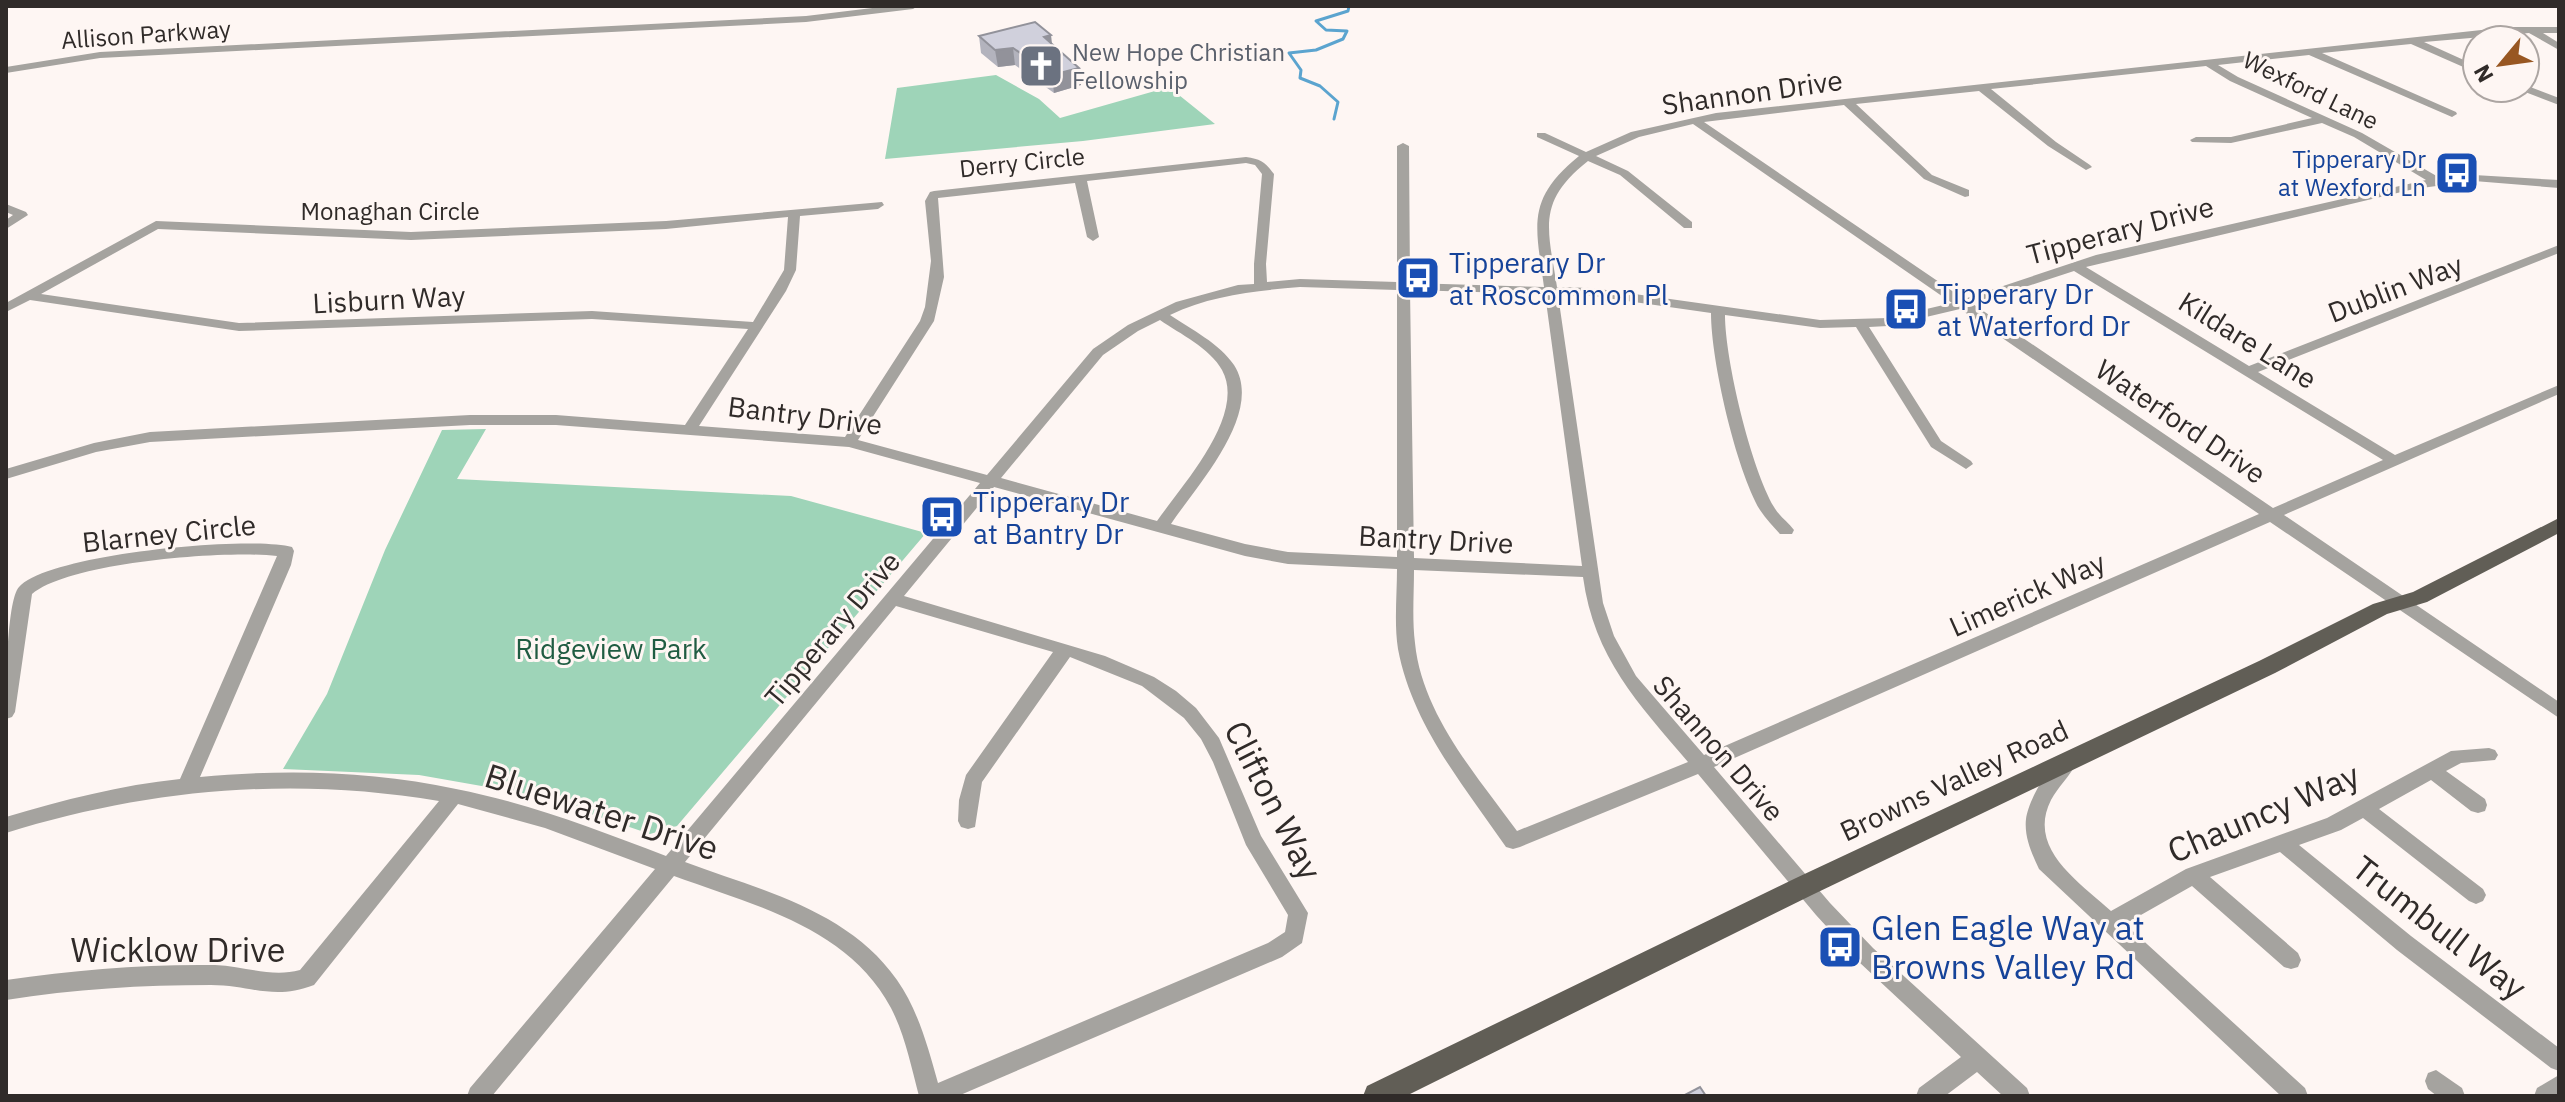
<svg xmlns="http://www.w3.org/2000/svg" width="2565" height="1102" viewBox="0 0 2565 1102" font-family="'IBM Plex Sans',sans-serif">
<rect width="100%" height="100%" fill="#fef6f3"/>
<g fill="#9ed4b8">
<path d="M996,75L1039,99L1060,118L1169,87L1215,124L1083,141L885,159L897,88Z"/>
<path d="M486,429L457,479L791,496L926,533L677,826L650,834L538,796L419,775L283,769L327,694L385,550L442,430Z"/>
</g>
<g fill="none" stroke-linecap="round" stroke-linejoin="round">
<path stroke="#5ba4cf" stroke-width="3" d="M1334,119L1338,102L1320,86L1300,78L1301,70L1289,53L1316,50L1343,39L1347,31L1326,30L1316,21L1348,11L1349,6"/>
<g fill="#a5a39f" fill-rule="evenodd">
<path d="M889,6H918L913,9L806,22L100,58L6,73V67L100,52L806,16Z"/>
<path d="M2509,27H2559V33H2543L2559,43V50L2529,33L2424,42L2477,66V73L2411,44L2322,53L2456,112L2457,114L2452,117L2309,55L2218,65L2238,77L2362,133L2440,178L2474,175L2559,180V188L2474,181L2414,189L2086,267L2249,366L2559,245V253L2258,372L2395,455L2559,385V394L2284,515L2559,702V718L2270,522L1714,767L1830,903L1873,948L2027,1088L2030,1096H2003L1977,1072L1945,1096H1916L1919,1088L1961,1057L1859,962L1816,915L1698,774L1520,847L1513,849L1506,847C1463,785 1412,724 1398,649C1394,624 1397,594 1397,569L1288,564L1245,556L994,487L904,596L1105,656L1154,677L1176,691L1196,708L1219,738L1261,836L1308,913L1302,943L1282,957L958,1096H919C911,1066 905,1035 891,1008C848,927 753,905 674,876L492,1096H467L470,1088L655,869L545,828L458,804L314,985C273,1001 251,985 211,985C142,985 74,989 6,1000V980C75,970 145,964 215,965C245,966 271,978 300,970L439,801C292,776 147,789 6,833V817C63,800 121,785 180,779L277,556C226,550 70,562 32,594L15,712L12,717L6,719C6,696 6,601 19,587C47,554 249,535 292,547L294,551L291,565L200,777C285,769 372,771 456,789C528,803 598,830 666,856L980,483L849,447L556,425H470L150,442L96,452L6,479V469L94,443L150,432L470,415H556L685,425L748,329L592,319L239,331L30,300L6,312V303L156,221L411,232L666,221L882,202L884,205L878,209L800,216L796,270L786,291L699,426L845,437L920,321L925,307L931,261L925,201L930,192L934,191L1246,157C1261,159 1265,162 1274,174L1266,264L1267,282L1300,279L1397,282V146L1403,143L1409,146L1410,283L1544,287C1536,226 1525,200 1579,156L1537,137V133H1545L1586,152L1631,132L1716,113ZM2206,66L2230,81L2312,118L2231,137H2196L2190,140L2192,142L2231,143L2322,123L2354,137L2426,180L2096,255L1964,299L1704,122L1844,105L1924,179L1965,197L1969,196V190L1932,175L1856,104L1979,91L2048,146L2086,170L2092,167L2090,165L2056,142L1991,89ZM1693,124L1952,303L1888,318L1820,320L1592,288L1557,287C1548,229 1536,202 1588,161L1620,175L1684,228H1692V222L1628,171L1596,156L1639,137ZM1246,163L1255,165L1262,174L1254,264V284L1238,285L1176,302L1128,325L1093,349L987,475L858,440L934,321L944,277L938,198L1075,183L1087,237L1093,241L1099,237L1087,181ZM788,217L784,270L753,322L592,311L239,323L41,294L158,229L411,240L666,229ZM2074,271L2383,460L2273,508L1973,304ZM1300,287L1397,290V557L1288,552L1245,544L1171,524C1196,486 1265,413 1234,365C1219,343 1192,330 1170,315C1211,295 1255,291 1300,287ZM1410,290L1545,294L1582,566L1414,558ZM1558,295L1592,296L1711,313C1711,361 1736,469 1760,510C1766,519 1773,526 1780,534H1792L1794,530C1788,522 1779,516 1774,507C1751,468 1725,360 1725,315L1820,328L1856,327L1931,447L1966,469L1973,464L1971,461L1941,441L1869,327L1888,326L1960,309L2259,514L1704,755L1636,676L1614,636L1603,603ZM1160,320C1180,334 1210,348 1222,370C1247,415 1182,485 1157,521L1001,478L1103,355L1138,331ZM1414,570L1583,577C1594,658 1638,703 1688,762L1517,831C1477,776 1422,714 1415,643C1412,619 1414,594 1414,570ZM896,606L1053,652L966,775L959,800L958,821L961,827L968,829L975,827L982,782L1070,657L1142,686L1184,718L1201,739L1213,762L1246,845L1288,915L1285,932L1268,943L938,1083C928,1047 918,1010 897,980C848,910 760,890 685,862Z"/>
<path d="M2525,85L2559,98V105L2520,90L2519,88H2525Z"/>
<path d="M6,204L26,212L28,215L6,229V220L13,215L6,212Z"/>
<path d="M2489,748L2495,750L2498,755L2495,760L2461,763L2446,771L2485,799L2487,805L2485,811L2478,813L2471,811L2431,780L2379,809L2483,889L2486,895L2483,901L2476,904L2469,901L2363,818L2341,830L2299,845L2411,936L2559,1048V1071L2551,1068L2397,950L2280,852L2210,877L2298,953L2301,960L2298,967L2291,969L2284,967L2192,886L2125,924L2305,1088L2308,1096H2281L2039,869C2032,854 2024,837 2026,819C2028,801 2053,752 2074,759L2076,764C2069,777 2058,787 2051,800C2026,849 2081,883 2111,911L2186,869L2327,818L2451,751Z"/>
<path d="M2436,1070L2462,1088L2465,1096H2437L2428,1089L2425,1081L2428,1073Z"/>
<path d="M2559,1075V1096H2534L2537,1088Z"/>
</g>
<path fill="#615e56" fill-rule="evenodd" d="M2559,518V533L2427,602L2387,614L2275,673L1814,894L1406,1096H1363L1367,1086L1796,878L2259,661L2373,604L2413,592Z"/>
</g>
<path fill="#b3b3bd" d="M979,36L1052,44L1081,85L1054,93L1015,65L998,67L981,53Z"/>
<g fill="#92929a">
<path d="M1051,35L1053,52L1044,37Z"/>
<path d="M1013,48L1015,65L998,67L995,50Z"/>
<path d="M1079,68L1081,85L1054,93L1052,75Z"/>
</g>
<g fill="#d0d0dc" stroke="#92929a" stroke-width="2">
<path d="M1035,22L1051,35L1044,37L1079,68L1052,75L1013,48L995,50L979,36Z"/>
<path d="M1700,1087L1706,1096H1683Z"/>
</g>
<defs>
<g id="church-square" transform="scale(2.3)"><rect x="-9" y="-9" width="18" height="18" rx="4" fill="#6b7280" stroke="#fef6f3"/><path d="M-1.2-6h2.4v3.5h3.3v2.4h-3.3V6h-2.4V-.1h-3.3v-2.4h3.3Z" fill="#fff"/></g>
<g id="bus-square" transform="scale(2.3)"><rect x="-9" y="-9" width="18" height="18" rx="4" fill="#1a4fb4" stroke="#fef6f3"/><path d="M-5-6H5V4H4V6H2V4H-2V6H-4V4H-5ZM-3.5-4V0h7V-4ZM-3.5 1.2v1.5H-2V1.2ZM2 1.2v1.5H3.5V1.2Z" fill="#fff"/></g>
</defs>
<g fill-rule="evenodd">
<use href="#church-square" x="1041" y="66"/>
<use href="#bus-square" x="2457" y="173"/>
<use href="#bus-square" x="1418" y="278"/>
<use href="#bus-square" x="1906" y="309"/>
<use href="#bus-square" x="942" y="517"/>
<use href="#bus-square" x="1840" y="947"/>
</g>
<g text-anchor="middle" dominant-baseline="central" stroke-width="6" stroke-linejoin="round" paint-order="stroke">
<g font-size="24" fill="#302b29" stroke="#fef6f3">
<text transform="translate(146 34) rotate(-4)">Allison Parkway</text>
<text transform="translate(2311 90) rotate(26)">Wexford Lane</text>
<text transform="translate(1022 162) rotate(-6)">Derry Circle</text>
<text x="390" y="211">Monaghan Circle</text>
</g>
<g font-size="24" fill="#5b616d" stroke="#fef6f3" text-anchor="start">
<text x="1072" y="52">New Hope Christian<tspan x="1072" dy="28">Fellowship</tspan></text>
</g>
<g font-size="24" fill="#164399" stroke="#fef6f3" text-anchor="end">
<text x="2426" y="159">Tipperary Dr<tspan x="2426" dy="28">at Wexford Ln</tspan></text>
</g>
<g font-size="28" fill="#302b29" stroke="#fef6f3">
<text transform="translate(1752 92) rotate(-8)">Shannon Drive</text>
<text transform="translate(2120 230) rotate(-15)">Tipperary Drive</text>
<text transform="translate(2395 288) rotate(-21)">Dublin Way</text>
<text transform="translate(389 299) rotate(-3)">Lisburn Way</text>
<text transform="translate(2248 340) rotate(32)">Kildare Lane</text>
<text transform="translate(805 415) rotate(7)">Bantry Drive</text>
<text transform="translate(2181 421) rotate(34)">Waterford Drive</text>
<text transform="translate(169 533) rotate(-6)">Blarney Circle</text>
<text transform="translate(1436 539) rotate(3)">Bantry Drive</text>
<text transform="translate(2027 594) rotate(-24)">Limerick Way</text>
<text transform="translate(832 629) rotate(-50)">Tipperary Drive</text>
<text transform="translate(1719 748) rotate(49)">Shannon Drive</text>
<text transform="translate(1954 780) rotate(-25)">Browns Valley Road</text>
</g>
<g font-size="28" fill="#164399" stroke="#fef6f3" text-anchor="start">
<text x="1449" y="262">Tipperary Dr<tspan x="1449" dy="32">at Roscommon Pl</tspan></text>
<text x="1937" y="293">Tipperary Dr<tspan x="1937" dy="32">at Waterford Dr</tspan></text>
<text x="973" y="501">Tipperary Dr<tspan x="973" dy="32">at Bantry Dr</tspan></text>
</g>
<g font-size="28" fill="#205c42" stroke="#fef6f3">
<text x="611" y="648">Ridgeview Park</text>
</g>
<g font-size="34" fill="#302b29" stroke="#fef6f3">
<text transform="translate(1274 800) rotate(63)">Clifton Way</text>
<text transform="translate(602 811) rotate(18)">Bluewater Drive</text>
<text transform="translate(2263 812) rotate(-23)">Chauncy Way</text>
<text transform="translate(2440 927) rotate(38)">Trumbull Way</text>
<text x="178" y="949">Wicklow Drive</text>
</g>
<g font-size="34" fill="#164399" stroke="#fef6f3" text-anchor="start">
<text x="1871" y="927">Glen Eagle Way at<tspan x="1871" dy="39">Browns Valley Rd</tspan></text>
</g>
</g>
<rect width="2565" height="1102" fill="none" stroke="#302b29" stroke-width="16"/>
<g transform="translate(2501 64) rotate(241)"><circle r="38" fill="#fef6f3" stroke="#aca5a2" stroke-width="2"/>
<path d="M0-6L14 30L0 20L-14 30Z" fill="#985722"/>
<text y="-12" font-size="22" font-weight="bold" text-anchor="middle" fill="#302b29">N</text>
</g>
</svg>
